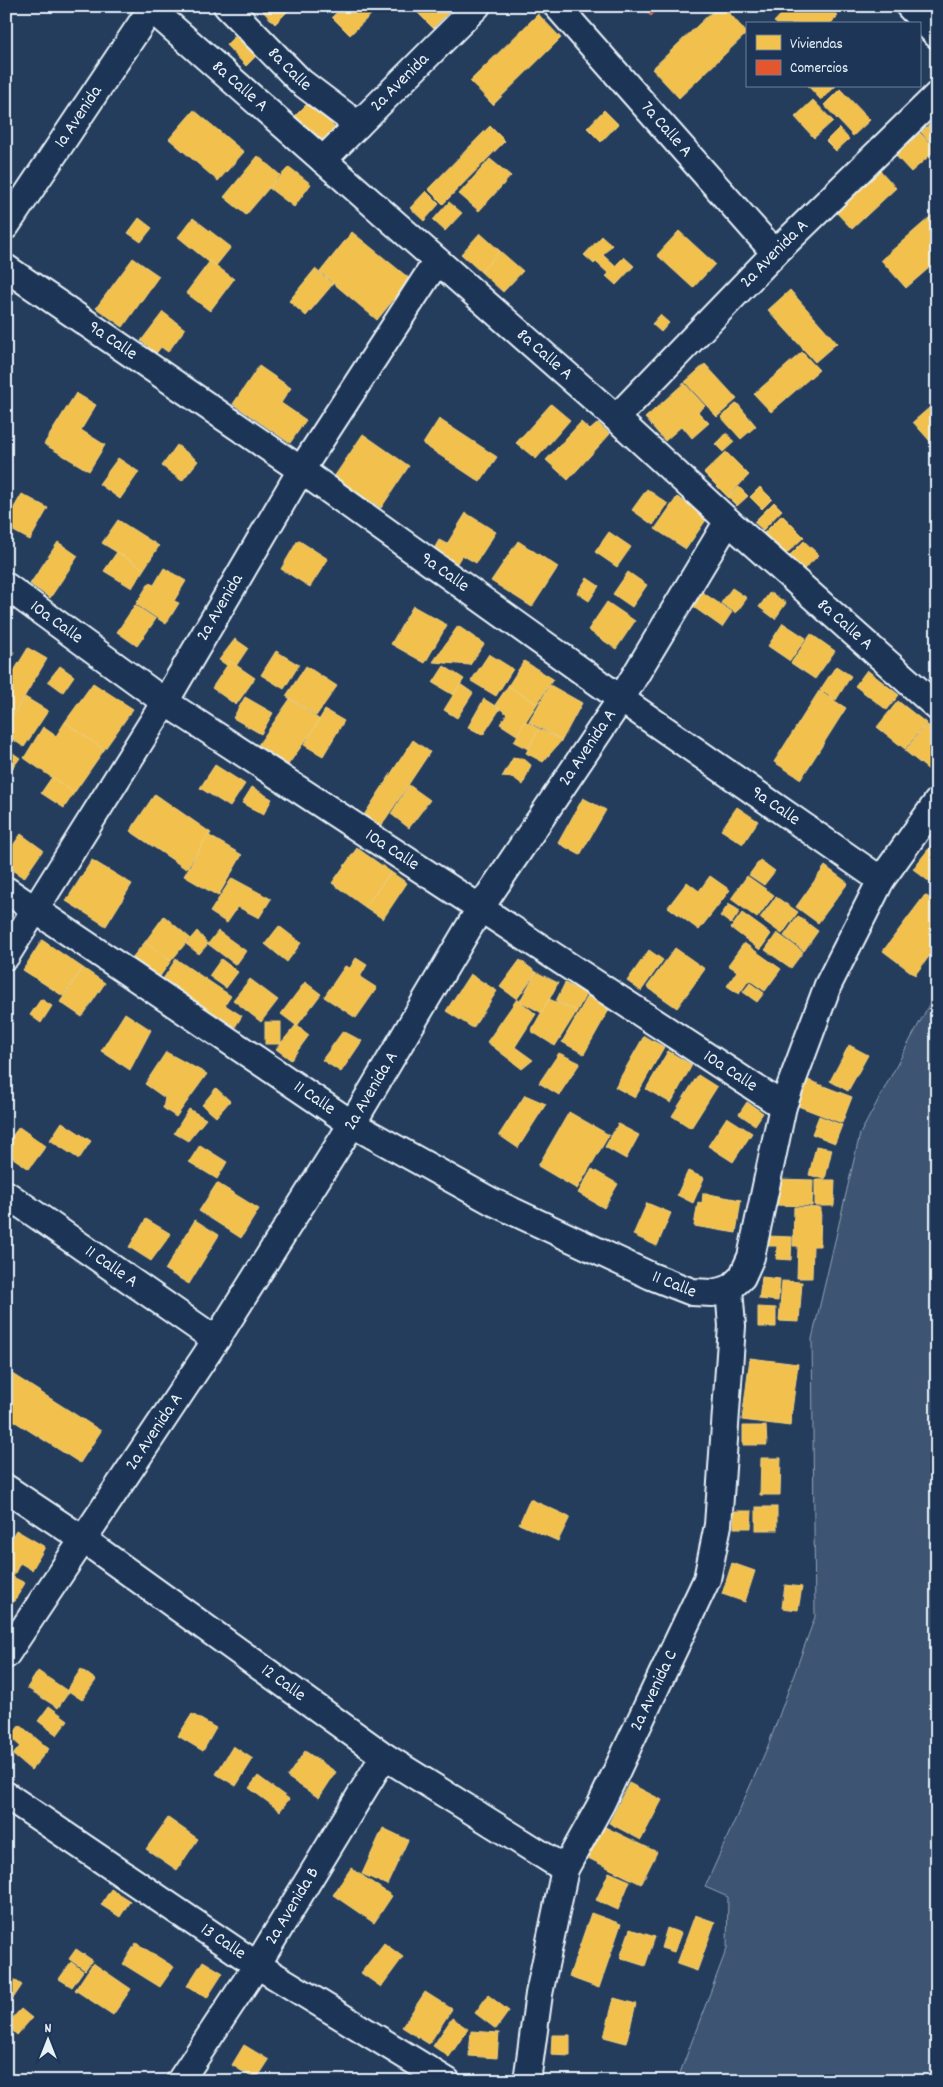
<svg xmlns="http://www.w3.org/2000/svg" width="943" height="2087" viewBox="0 0 943 2087" font-family="Dekko,sans-serif">
<rect width="100%" height="100%" fill="#253d5d"/>
<filter id="ink" filterUnits="userSpaceOnUse"><feTurbulence type="fractalNoise" baseFrequency=".02" numOctaves="2"/><feDisplacementMap in="SourceGraphic" scale="10" xChannelSelector="R" yChannelSelector="G"/><feConvolveMatrix kernelMatrix="1 2 1 2 8 2 1 2 1" color-interpolation-filters="sRGB"/></filter>
<g filter="url(#ink)">
<path fill="#3e5472" stroke="#93a2b5" d="M937,990V2081H677L727,1948L728,1897L705,1887L768,1746L815,1617L812,1339L860,1134Z"/>
<g fill="#f2c14e" stroke="#efcf81">
<path d="M258,6H293L275,24Z"/>
<path d="M344,6H380L350,35L332,17Z"/>
<path d="M411,6H455L433,28Z"/>
<path d="M718,6H723L747,33L679,98L652,69Z"/>
<path d="M770,6H785L778,14Z"/>
<path d="M789,6H828L838,16L830,24H777L774,22Z"/>
<path d="M538,14L561,38L493,105L470,81Z"/>
<path d="M235,36L256,56L246,66L226,45Z"/>
<path d="M808,86H836L821,100Z"/>
<path d="M840,89L870,120L853,136L824,105Z"/>
<path d="M813,100L833,121L814,138L795,117Z"/>
<path d="M309,102L338,131L317,151L288,123Z"/>
<path d="M194,110L244,152L218,181L169,139Z"/>
<path d="M604,110L618,124L601,142L587,128Z"/>
<path d="M937,118V147L935,148L921,132Z"/>
<path d="M490,126L505,141L443,204L428,189Z"/>
<path d="M839,128L849,139L836,151L826,141Z"/>
<path d="M920,133L936,150L911,172L896,156Z"/>
<path d="M258,156L280,175L246,215L224,197Z"/>
<path d="M490,159L511,176L479,211L459,194Z"/>
<path d="M289,167L311,184L294,207L269,188Z"/>
<path d="M879,169L896,188L852,229L834,210Z"/>
<path d="M426,191L439,204L424,221L410,208Z"/>
<path d="M449,202L462,213L445,231L433,220Z"/>
<path d="M937,211V261L906,288L881,260Z"/>
<path d="M139,218L152,228L141,242L128,233Z"/>
<path d="M193,218L231,247L215,267L178,237Z"/>
<path d="M679,231L715,264L693,288L657,255Z"/>
<path d="M352,232L410,279L377,320L320,272Z"/>
<path d="M480,233L500,251L481,272L461,254Z"/>
<path d="M602,236L612,245L603,255L615,266L624,257L634,266L616,285L606,276L609,274L596,262L594,264L584,255Z"/>
<path d="M500,251L523,271L503,292L481,272Z"/>
<path d="M133,258L159,276L123,327L96,308Z"/>
<path d="M210,261L234,279L210,311L186,293Z"/>
<path d="M315,269L333,284L306,316L289,301Z"/>
<path d="M790,290L837,343L815,362L768,310Z"/>
<path d="M163,312L185,329L168,352L161,347L154,356L147,350L149,347L141,341Z"/>
<path d="M660,315L669,323L661,332L652,324Z"/>
<path d="M802,352L819,370L771,412L754,394Z"/>
<path d="M705,364L737,399L717,417L685,382Z"/>
<path d="M259,366L291,388L281,403L306,420L290,443L233,404Z"/>
<path d="M684,383L705,406L698,412L709,423L692,438L682,426L665,441L645,418Z"/>
<path d="M76,393L96,405L81,430L105,445L89,471L44,444Z"/>
<path d="M937,401V449L913,422Z"/>
<path d="M737,403L756,426L741,439L721,417Z"/>
<path d="M551,404L570,420L536,459L516,443Z"/>
<path d="M439,419L497,457L480,482L423,444Z"/>
<path d="M581,422L590,430L598,423L610,434L568,480L546,460Z"/>
<path d="M727,433L734,442L723,452L715,444Z"/>
<path d="M363,434L409,466L381,508L334,477Z"/>
<path d="M177,445L198,461L182,481L162,466Z"/>
<path d="M726,452L749,475L728,497L704,473Z"/>
<path d="M118,458L139,472L120,499L99,484Z"/>
<path d="M739,487L748,496L737,506L728,497Z"/>
<path d="M760,487L772,499L762,509L750,497Z"/>
<path d="M647,489L668,504L653,525L632,510Z"/>
<path d="M22,494L48,508L30,540L6,527V521Z"/>
<path d="M677,497L708,517L686,549L655,529Z"/>
<path d="M774,502L782,510L763,530L754,522Z"/>
<path d="M466,513L496,532L476,563L462,555L454,568L431,554L439,540L447,544Z"/>
<path d="M782,515L804,537L785,555L763,534Z"/>
<path d="M118,520L159,546L144,569L102,543Z"/>
<path d="M609,532L631,547L617,567L595,552Z"/>
<path d="M298,540L328,559L310,587L281,569Z"/>
<path d="M518,541L558,567L532,607L491,581Z"/>
<path d="M804,541L819,555L803,570L789,556Z"/>
<path d="M58,542L78,556L50,598L30,584Z"/>
<path d="M117,552L144,569L132,588L104,571Z"/>
<path d="M164,568L186,581L174,601L179,603L166,624L136,604L149,583L154,585Z"/>
<path d="M628,572L647,585L632,607L613,594Z"/>
<path d="M587,578L599,586L589,601L577,593Z"/>
<path d="M732,588L747,598L736,613L721,603Z"/>
<path d="M702,592L732,612L722,627L692,606Z"/>
<path d="M770,592L786,603L775,619L759,607Z"/>
<path d="M607,602L635,621L616,649L588,630Z"/>
<path d="M135,605L156,619L137,646L117,632Z"/>
<path d="M413,606L447,625L425,663L391,644Z"/>
<path d="M783,623L806,638L790,661L768,646Z"/>
<path d="M458,626L484,644L470,665L433,662Z"/>
<path d="M811,634L835,651L815,679L791,663Z"/>
<path d="M235,639L248,648L236,666L230,661L228,666L219,660Z"/>
<path d="M6,648L14,652L6,666Z"/>
<path d="M28,648L47,659L6,727V684Z"/>
<path d="M276,651L299,665L284,689L261,675Z"/>
<path d="M489,654L513,669L496,696L471,681Z"/>
<path d="M230,661L255,678L236,705L212,688Z"/>
<path d="M524,661L553,679L537,704L508,686Z"/>
<path d="M60,666L74,676L63,692L48,681Z"/>
<path d="M306,666L337,686L316,716L286,696Z"/>
<path d="M444,666L464,679L453,695L433,683Z"/>
<path d="M836,666L851,676L836,700L820,690Z"/>
<path d="M867,670L899,695L887,710L855,686Z"/>
<path d="M93,683L133,709L104,750L65,722Z"/>
<path d="M460,684L473,693L457,718L444,710Z"/>
<path d="M550,685L582,703L562,740L529,722Z"/>
<path d="M508,686L537,704L517,735L500,724L507,714L495,705Z"/>
<path d="M819,691L846,708L801,779L774,762Z"/>
<path d="M25,697L48,711L24,747L6,735V727Z"/>
<path d="M245,697L273,713L261,734L233,718Z"/>
<path d="M290,699L320,720L288,765L258,745Z"/>
<path d="M484,699L500,709L483,735L468,727Z"/>
<path d="M898,701L926,723L905,749L877,727Z"/>
<path d="M325,710L344,721L323,756L304,745Z"/>
<path d="M525,721L539,729L528,749L514,742Z"/>
<path d="M65,722L104,750L74,793L24,758L43,727L56,736Z"/>
<path d="M926,724L937,732V763L930,771L905,751Z"/>
<path d="M539,729L562,740L543,762L526,753Z"/>
<path d="M413,740L430,752L381,826L364,815Z"/>
<path d="M6,748L20,758L6,777Z"/>
<path d="M513,758H523L531,765L523,785L514,778L502,777Z"/>
<path d="M215,765L245,784L230,807L200,788Z"/>
<path d="M52,777L74,793L64,808L41,793Z"/>
<path d="M409,785L430,800L409,828L391,814Z"/>
<path d="M252,787L272,799L263,815L242,803Z"/>
<path d="M155,794L211,833L186,869L130,831Z"/>
<path d="M583,798L606,810L580,855L558,843Z"/>
<path d="M737,807L758,821L743,844L721,830Z"/>
<path d="M21,834L43,850L24,878L6,866V855Z"/>
<path d="M208,835L242,855L218,896L184,876Z"/>
<path d="M937,838V876L931,883L913,869Z"/>
<path d="M357,848L391,872L365,907L332,883Z"/>
<path d="M92,860L132,884L106,926L66,901Z"/>
<path d="M760,860L775,871L764,885L749,875Z"/>
<path d="M825,866L848,883L818,923L796,907Z"/>
<path d="M391,872L407,883L383,919L365,907Z"/>
<path d="M710,876L730,890L699,930L668,907L687,882L699,891Z"/>
<path d="M747,876L774,895L757,918L731,899Z"/>
<path d="M232,878L271,899L259,918L238,907L227,923L210,912Z"/>
<path d="M937,880V891L931,887Z"/>
<path d="M925,895L937,903V946L915,975L883,951Z"/>
<path d="M776,897L798,912L782,934L760,918Z"/>
<path d="M729,904L740,911L731,924L720,916Z"/>
<path d="M742,913L771,934L760,950L731,928Z"/>
<path d="M164,916L190,938L171,961L145,942Z"/>
<path d="M798,916L818,931L804,951L784,936Z"/>
<path d="M279,926L301,943L287,962L265,944Z"/>
<path d="M197,931L208,944L199,954L186,944Z"/>
<path d="M218,931L246,951L236,965L208,944Z"/>
<path d="M777,933L803,952L791,968L765,950Z"/>
<path d="M42,940L83,968L63,996L23,970Z"/>
<path d="M145,942L171,961L158,979L131,959Z"/>
<path d="M744,943L781,969L765,991L749,980L739,994L727,986L737,971L728,965Z"/>
<path d="M675,948L705,969L677,1008L647,987Z"/>
<path d="M649,950L663,960L641,991L627,981Z"/>
<path d="M356,958L367,965L360,977L377,988L356,1018L324,997L345,966L350,968Z"/>
<path d="M176,959L231,996L225,1005L242,1016L235,1027L218,1015L214,1022L161,982Z"/>
<path d="M221,959L238,972L226,988L209,976Z"/>
<path d="M520,960L536,972L517,999L500,987Z"/>
<path d="M83,968L105,983L82,1017L60,1002Z"/>
<path d="M536,972L558,983L542,1013L520,1001Z"/>
<path d="M470,974L497,991L473,1028L446,1011Z"/>
<path d="M250,979L278,1000L261,1022L233,1000Z"/>
<path d="M305,982L321,994L297,1026L281,1014Z"/>
<path d="M565,983L586,994L577,1011L556,1001Z"/>
<path d="M750,983L764,993L757,1002L743,992Z"/>
<path d="M588,996L610,1008L584,1054L562,1042Z"/>
<path d="M41,999L52,1006L41,1023L30,1015Z"/>
<path d="M517,999L536,1014L515,1047L533,1060L522,1069L487,1042Z"/>
<path d="M549,999L577,1011L555,1046L531,1031Z"/>
<path d="M125,1013L151,1030L130,1070L101,1051Z"/>
<rect x="265" y="1022" width="16" height="22"/>
<path d="M296,1025L309,1035L291,1060L276,1049Z"/>
<path d="M343,1031L362,1041L341,1072L322,1060Z"/>
<path d="M644,1036L664,1047L635,1098L615,1087Z"/>
<path d="M849,1045L868,1055L848,1091L830,1081Z"/>
<path d="M668,1051L692,1065L671,1103L646,1089Z"/>
<path d="M166,1052L207,1074L176,1117L163,1108L165,1098L145,1084Z"/>
<path d="M559,1053L580,1063L559,1095L539,1083Z"/>
<path d="M698,1075L717,1087L691,1128L672,1116Z"/>
<path d="M808,1080L852,1097L842,1123L798,1106Z"/>
<path d="M216,1088L230,1101L216,1117L202,1105Z"/>
<path d="M525,1095L546,1104L518,1148L499,1135Z"/>
<path d="M747,1102L763,1113L755,1125L739,1114Z"/>
<path d="M189,1109L206,1119L188,1141L174,1133Z"/>
<path d="M569,1112L609,1135L577,1189L538,1166Z"/>
<path d="M819,1116L842,1125L835,1143L812,1134Z"/>
<path d="M727,1117L752,1133L733,1162L708,1146Z"/>
<path d="M62,1122L91,1141L79,1159L50,1140Z"/>
<path d="M618,1124L639,1135L626,1159L605,1147Z"/>
<path d="M19,1127L46,1146L29,1169L6,1153V1144Z"/>
<path d="M200,1145L227,1162L217,1179L189,1162Z"/>
<path d="M816,1146L832,1149L825,1179L809,1175Z"/>
<path d="M592,1169L618,1184L604,1208L578,1193Z"/>
<path d="M688,1171L704,1178L693,1203L677,1195Z"/>
<path d="M776,1179L813,1180L812,1206L775,1205Z"/>
<path d="M815,1180H835L834,1206H815Z"/>
<path d="M217,1183L259,1209L241,1238L199,1211Z"/>
<path d="M703,1193L741,1200L736,1233L694,1226L698,1202L702,1203Z"/>
<path d="M647,1203L671,1213L657,1246L633,1235Z"/>
<path d="M794,1207L821,1208L820,1246H813L812,1278H797L798,1246H793Z"/>
<path d="M146,1219L171,1234L151,1261L129,1247Z"/>
<path d="M195,1220L219,1235L189,1284L165,1270Z"/>
<path d="M768,1236L792,1237L791,1260L776,1259L777,1246H767Z"/>
<path d="M762,1277L780,1279L778,1301L759,1299Z"/>
<path d="M782,1281L802,1282L799,1322L779,1321Z"/>
<path d="M758,1307L776,1308V1327H758Z"/>
<path d="M750,1358L798,1364L790,1426L742,1420Z"/>
<path d="M6,1370L101,1431L80,1463L6,1416Z"/>
<path d="M743,1426H766L767,1445H743Z"/>
<path d="M761,1458H781L780,1495H760Z"/>
<path d="M530,1499L570,1517L558,1541L519,1524Z"/>
<rect x="756" y="1507" width="21" height="23"/>
<path d="M734,1511H752L751,1528H734Z"/>
<path d="M16,1530L45,1547L32,1570L20,1563L13,1577L25,1583L14,1602L6,1598V1547Z"/>
<path d="M732,1563L755,1571L745,1602L722,1594Z"/>
<path d="M785,1585L802,1587L798,1610L782,1608Z"/>
<path d="M81,1669L96,1680L82,1700L67,1690Z"/>
<path d="M38,1671L69,1692L58,1708L27,1688Z"/>
<path d="M49,1706L68,1720L57,1735L38,1721Z"/>
<path d="M192,1714L216,1728L203,1751L178,1736Z"/>
<path d="M20,1725L49,1749L31,1770L13,1755L20,1746L10,1737Z"/>
<path d="M6,1738L11,1742L6,1749Z"/>
<path d="M233,1746L253,1759L236,1786L216,1774Z"/>
<path d="M305,1751L336,1772L319,1798L287,1777Z"/>
<path d="M258,1776L289,1799L280,1811L249,1788Z"/>
<path d="M629,1783L662,1800L641,1840L609,1823Z"/>
<path d="M168,1818L198,1839L177,1870L146,1849Z"/>
<path d="M601,1825L657,1852L641,1884L586,1857Z"/>
<path d="M383,1828L408,1840L387,1885L362,1874Z"/>
<path d="M351,1868L392,1896L374,1923L333,1895Z"/>
<path d="M609,1872L630,1881L618,1910L596,1900Z"/>
<path d="M111,1889L130,1901L120,1917L101,1905Z"/>
<path d="M591,1913L621,1924L599,1988L569,1977Z"/>
<path d="M695,1915L715,1922L697,1971L677,1964Z"/>
<path d="M667,1928L681,1933L674,1952L661,1948Z"/>
<path d="M630,1929L655,1937L645,1966L620,1958Z"/>
<path d="M136,1943L174,1967L160,1987L123,1964Z"/>
<path d="M384,1943L403,1957L381,1987L361,1973Z"/>
<path d="M76,1949L92,1960L85,1970L69,1959Z"/>
<path d="M203,1961L223,1973L207,1998L187,1986Z"/>
<path d="M71,1962L83,1971L72,1987L59,1979Z"/>
<path d="M93,1963L131,1989L113,2015L75,1990Z"/>
<path d="M10,1977L22,1985L6,2009V1983Z"/>
<path d="M425,1992L452,2009L429,2044L402,2027Z"/>
<path d="M488,1995L509,2011L496,2029L475,2013Z"/>
<path d="M614,1998L636,2004L626,2043L604,2037Z"/>
<path d="M21,2009L32,2018L17,2035L6,2025Z"/>
<path d="M452,2018L468,2029L449,2057L433,2046Z"/>
<path d="M471,2031L499,2033L497,2058L469,2056Z"/>
<path d="M552,2035H570V2056L551,2055Z"/>
<path d="M244,2045L269,2060L256,2080L232,2065Z"/>
</g>
<path fill="#e4572e" stroke="#e5856b" d="M640,6H661L651,16Z"/>
<g fill="none" stroke-linecap="round" stroke-linejoin="round">
<g stroke="#e8f1f8" stroke-width="30">
<g id="minor">
<path id="s1" d="M148,6L616,418L728,521L937,707"/>
<path id="s2" d="M227,6L301,82L358,125"/>
<path id="s3" d="M557,6L775,253"/>
<path d="M909,6L937,35"/>
<path id="s4" d="M323,160L477,6"/>
<path id="s5" d="M6,226L151,9"/>
<path id="s6" d="M6,268L301,470L621,699L881,880"/>
<path id="s7" d="M616,418L775,253L937,95"/>
<path id="s8" d="M6,586L165,702L783,1106"/>
<path id="s9" d="M6,890L352,1124L491,1201L651,1276L692,1292L712,1293L729,1289L742,1277L751,1257L783,1106L828,985L881,880L937,802"/>
<path id="s10" d="M6,956L165,702L301,470L437,261"/>
<path id="s11" d="M6,1194L216,1340"/>
<path id="s12" d="M6,1488L84,1540L384,1756L565,1869"/>
<path id="s13" d="M6,1655L216,1340L352,1124L481,907L621,699L728,521"/>
<path id="s14" d="M6,1795L257,1965L447,2081"/>
<path id="s15" d="M180,2081L257,1965L384,1756"/>
<path id="s16" d="M527,2081L539,1994L565,1869L601,1804L707,1579L718,1525L732,1326L729,1289"/>
</g>
</g>
<use href="#minor" stroke="#1d3557" stroke-width="26"/>
</g>
</g>
<g text-anchor="middle" dominant-baseline="central" stroke-width="5" stroke-linejoin="round" paint-order="stroke">
<g font-size="18" fill="#e8f1f8" stroke="#1d3557">
<text stroke="none"><textPath href="#s2" startOffset="89">8a Calle</textPath></text>
<text stroke="none"><textPath href="#s4" startOffset="109">2a Avenida</textPath></text>
<text stroke="none"><textPath href="#s1" startOffset="122">8a Calle A</textPath></text>
<text stroke="none"><textPath href="#s5" startOffset="131">1a Avenida</textPath></text>
<text stroke="none"><textPath href="#s3" startOffset="165">7a Calle A</textPath></text>
<text stroke="none"><textPath href="#s7" startOffset="228">2a Avenida A</textPath></text>
<text stroke="none"><textPath href="#s6" startOffset="129">9a Calle</textPath></text>
<text stroke="none"><textPath href="#s1" startOffset="528">8a Calle A</textPath></text>
<text stroke="none"><textPath href="#s6" startOffset="534">9a Calle</textPath></text>
<text stroke="none"><textPath href="#s10" startOffset="409">2a Avenida</textPath></text>
<text stroke="none"><textPath href="#s8" startOffset="62">10a Calle</textPath></text>
<text stroke="none"><textPath href="#s1" startOffset="932">8a Calle A</textPath></text>
<text stroke="none"><textPath href="#s13" startOffset="1078">2a Avenida A</textPath></text>
<text stroke="none"><textPath href="#s6" startOffset="939">9a Calle</textPath></text>
<text stroke="none"><textPath href="#s8" startOffset="468">10a Calle</textPath></text>
<text stroke="none"><textPath href="#s8" startOffset="872">10a Calle</textPath></text>
<text stroke="none"><textPath href="#s13" startOffset="672">2a Avenida A</textPath></text>
<text stroke="none"><textPath href="#s9" startOffset="372">11 Calle</textPath></text>
<text stroke="none"><textPath href="#s11" startOffset="128">11 Calle A</textPath></text>
<text stroke="none"><textPath href="#s9" startOffset="778">11 Calle</textPath></text>
<text stroke="none"><textPath href="#s13" startOffset="268">2a Avenida A</textPath></text>
<text stroke="none"><textPath href="#s12" startOffset="339">12 Calle</textPath></text>
<text stroke="none"><textPath href="#s16" startOffset="415">2a Avenida C</textPath></text>
<text stroke="none"><textPath href="#s15" startOffset="208">2a Avenida B</textPath></text>
<text stroke="none"><textPath href="#s14" startOffset="262">13 Calle</textPath></text>
</g>
</g>
<rect width="943" height="2087" fill="none" stroke="#1d3557" stroke-width="25"/>
<rect x="12" y="12" width="918" height="2062" fill="none" stroke="#e8f1f8" stroke-width="2" filter="url(#ink)"/>
<rect x="746" y="22" width="175" height="65" fill="#1d3557" stroke="#6e8097"/>
<rect x="756" y="35" width="25" height="15" fill="#f2c14e" stroke="#6e8097"/>
<text x="790" y="48" font-size="15" fill="#e8f1f8">Viviendas</text>
<rect x="756" y="60" width="25" height="15" fill="#e4572e" stroke="#6e8097"/>
<text x="790" y="72" font-size="15" fill="#e8f1f8">Comercios</text>
<g transform="translate(48 2040)" stroke="#1d3557" stroke-width="4" paint-order="stroke">
<path d="M0-4L9 19L0 12L-9 19Z" fill="#e8f1f8"/>
<text y="-8" font-size="14" font-weight="bold" text-anchor="middle" fill="#e8f1f8">N</text>
</g>
</svg>
